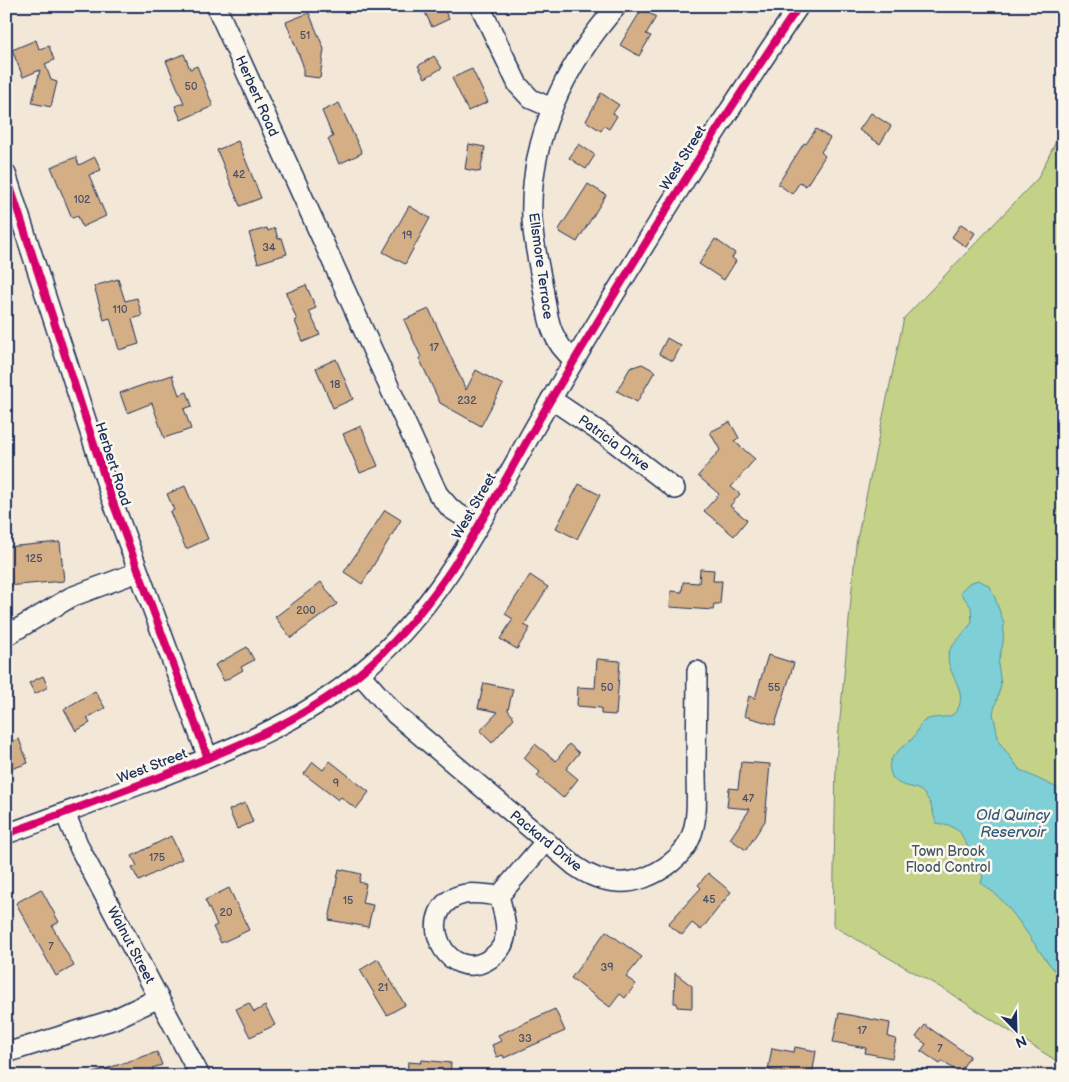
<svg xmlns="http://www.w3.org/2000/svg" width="1069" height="1082" viewBox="0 0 1069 1082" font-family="'Balsamiq Sans',sans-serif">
<rect width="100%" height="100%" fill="#f3e8d7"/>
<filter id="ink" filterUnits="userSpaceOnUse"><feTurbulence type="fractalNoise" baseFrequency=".02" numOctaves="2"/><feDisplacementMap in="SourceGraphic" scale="10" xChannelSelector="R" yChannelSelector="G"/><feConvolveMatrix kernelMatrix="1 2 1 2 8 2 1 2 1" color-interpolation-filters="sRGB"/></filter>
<g filter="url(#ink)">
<path fill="#c3d286" stroke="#6f8072" d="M1063,127V1065L945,990L833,926L836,762L856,544L904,318L1038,178Z"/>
<path fill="#7fd0d6" stroke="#5790a6" d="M978,580L988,585L994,595L1004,624L1003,643L998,664L1001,685L993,713L999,742L1020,770L1063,791V979C1032,949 1017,906 981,883L983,876L960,832L949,825L936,823C933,814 932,803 925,795C917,783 896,790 891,774C884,757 903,748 913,738C918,732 918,724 926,720C936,715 951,721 957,710C970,690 943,671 949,652C952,644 966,632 972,622L971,607L960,592L969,583Z"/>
<g fill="#d4ae85" stroke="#1b2f5e">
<path d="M422,6H442L449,19L432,27Z"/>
<path d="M642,9L656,17L646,34L651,36L639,56L620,45Z"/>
<path d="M309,13L324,49L320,78L303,76V65L286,22Z"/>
<path d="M36,40L39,49L49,46L54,60L45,64L51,80L57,82L51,107L32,103L40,70L23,77L12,50Z"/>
<path d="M184,54L190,69L197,66L213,106L181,120L175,106L184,103L166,61Z"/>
<path d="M434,56L442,68L425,78L418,66Z"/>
<path d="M472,69L488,102L468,111L452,78Z"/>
<path d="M601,93L619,105L613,113L617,116L609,129L604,126L601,131L586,121Z"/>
<path d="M339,103L362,153L339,164L328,139L333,137L322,111Z"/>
<path d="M871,113L891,126L880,144L859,130Z"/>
<path d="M816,129L830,138L821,152L825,156L806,186L800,182L792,194L778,184L804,143L806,144Z"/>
<path d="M238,141L261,198L240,206L217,150Z"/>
<path d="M469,144L485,147L480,172L465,169Z"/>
<path d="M579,144L595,155L586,169L569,158Z"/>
<path d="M76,157L79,165L95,157L101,170L89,175L106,216L82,227L78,216L72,218L51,167Z"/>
<path d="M588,184L606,195L577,242L558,231Z"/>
<path d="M409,206L430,218L405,264L383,252Z"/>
<path d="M961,224L975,233L966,247L952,237Z"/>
<path d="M267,228L268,231L275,228L278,239L282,238L287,254L258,263L249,233Z"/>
<path d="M715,239L735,253L732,258L736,261L724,280L699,264Z"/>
<path d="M118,279L125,301L137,298L142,316L132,319L139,344L119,350L110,318L104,320L94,286Z"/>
<path d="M306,285L316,308L309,311L320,335L303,342L295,321L297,320L286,293Z"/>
<path d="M429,309L466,390L476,370L503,385L481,426L440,403L419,358L421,357L404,320Z"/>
<path d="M667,338L681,346L673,361L659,354Z"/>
<path d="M336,359L353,399L333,408L316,368Z"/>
<path d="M642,364L655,371L637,402L617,391L630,368Z"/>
<path d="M172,375L179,395L187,392L192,406L184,409L191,429L164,438L152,403L127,413L120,393Z"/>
<path d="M730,422L739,438L734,441L755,459L731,487L740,494L730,506L747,520L734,536L704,511L719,494L698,476L720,450L710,432Z"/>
<path d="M361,426L378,466L360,473L343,434Z"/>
<path d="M579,484L600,495L577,539L556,528Z"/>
<path d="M185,486L208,539L186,549L170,512L174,510L167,494Z"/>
<path d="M385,510L401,520L362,584L344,572Z"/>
<path d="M60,542L64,581L6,586V547Z"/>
<path d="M700,569L714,570L713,581H722L720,604H714L713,610L670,607L671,591L682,592L683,582L699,583Z"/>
<path d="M530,575L548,587L524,625L530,628L517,649L500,639L513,619L505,614Z"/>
<path d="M321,582L337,604L291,638L275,617Z"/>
<path d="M247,647L254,660L241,667L243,670L224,681L215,665Z"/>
<path d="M768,655L794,663L775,725L744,716L749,696L755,698Z"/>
<path d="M597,659L620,661L616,715L601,714V708L577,706L578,687L595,688Z"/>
<path d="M43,676L48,687L35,694L29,683Z"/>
<path d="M484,683L513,689L508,710L514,718L492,743L480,731L498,712L478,708Z"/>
<path d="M95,691L105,708L87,718L90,723L76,731L64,709Z"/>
<path d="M19,739L28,763L6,771V743Z"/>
<path d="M535,744L556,761L569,744L579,753L566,769L578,779L563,798L537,776L540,772L524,758Z"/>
<path d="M330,761L369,792L356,809L341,797L338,800L304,774L313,762L323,770Z"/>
<path d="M741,762L770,764L765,821L746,850L730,839L750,809L727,807L729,788L738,789Z"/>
<path d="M245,803L253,822L237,829L229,810Z"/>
<path d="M171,836L182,859L139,881L132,868L137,866L132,856Z"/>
<path d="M339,869L361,874L359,882L366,884L362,903L373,905L368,927L329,920Z"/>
<path d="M708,873L731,892L701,930L692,923L682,935L668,924L701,888L698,885Z"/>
<path d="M229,888L249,930L221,943L213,927L217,925L205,900Z"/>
<path d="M41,889L59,922L52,926L74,966L56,976L16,903Z"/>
<path d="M606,931L642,957L626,977L636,984L625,998L620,994L610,1007L571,978Z"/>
<path d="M378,959L405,1005L387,1015L360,970Z"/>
<path d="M675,973L692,986V1008L677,1007V1003H674Z"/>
<path d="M249,1003L254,1012L265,1006L275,1025L250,1037L236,1009Z"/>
<path d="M555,1009L565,1031L504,1058L503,1055L497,1057L492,1045L501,1041L498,1035Z"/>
<path d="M839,1013L890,1023L888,1037L896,1039L892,1058L865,1053L866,1048L833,1042Z"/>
<path d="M925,1025L970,1056L959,1073L942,1061L940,1064L921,1051L926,1044L916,1037Z"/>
<path d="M795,1047L816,1051L812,1076H789V1074L768,1070L772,1048L794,1052Z"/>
<path d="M157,1052L162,1065L152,1068L154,1073L147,1076H93V1073Z"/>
<path d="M422,1060L451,1063L450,1076H407L408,1062L421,1063Z"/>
</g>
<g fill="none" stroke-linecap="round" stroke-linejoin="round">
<g stroke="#1b2f5e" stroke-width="22">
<g id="minor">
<path d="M216,6L438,494L451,509L478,526"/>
<path d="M480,6L518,85L531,99L552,108"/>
<path d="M6,174L111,497L208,758"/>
<path d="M574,360C547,338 548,314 542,282C538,261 533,240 532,219C529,138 565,65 617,6"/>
<path d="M551,399L606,436L675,489"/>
<path d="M6,636L71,597L138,572"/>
<path d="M360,674L395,714L575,866C596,881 620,887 644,878C662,871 682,858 690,839C699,819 696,793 696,771C696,738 697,705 697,671"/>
<path d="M65,813L80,849L200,1076"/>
<path d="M6,834C55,817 103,798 152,780C224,752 299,724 359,674C448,602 496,491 553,396C632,264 712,133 799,6"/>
<path d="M499,896C505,918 514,942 491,958C445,990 409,905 465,894C476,892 489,895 499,896L546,841"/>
<path d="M6,1053L112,1020L159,998"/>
</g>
</g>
<use href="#minor" stroke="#fbf7ec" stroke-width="19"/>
<g stroke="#fbf7ec" stroke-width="11">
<g id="cycleway">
<path d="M6,174L111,497L208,758"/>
<path d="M6,834C55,817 103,798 152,780C224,752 299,724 359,674C448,602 496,491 553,396C632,264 712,133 799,6"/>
</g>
</g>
<use href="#cycleway" stroke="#d6006c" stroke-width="8"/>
</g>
</g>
<g text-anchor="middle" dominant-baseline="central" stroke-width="5" stroke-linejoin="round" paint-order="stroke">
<g font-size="11" fill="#494f68">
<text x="305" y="35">51</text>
<text x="191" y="86">50</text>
<text x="239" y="174">42</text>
<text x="82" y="199">102</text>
<text x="407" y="235">19</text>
<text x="269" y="247">34</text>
<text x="120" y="309">110</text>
<text x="434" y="347">17</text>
<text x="335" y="384">18</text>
<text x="467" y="400">232</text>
<text x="34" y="558">125</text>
<text x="306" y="610">200</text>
<text x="607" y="687">50</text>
<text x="774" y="687">55</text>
<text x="336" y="783">9</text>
<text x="748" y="798">47</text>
<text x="157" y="857">175</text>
<text x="709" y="899">45</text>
<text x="348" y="900">15</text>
<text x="226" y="912">20</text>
<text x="51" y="946">7</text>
<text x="607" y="967">39</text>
<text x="383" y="987">21</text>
<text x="862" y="1030">17</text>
<text x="525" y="1038">33</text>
<text x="940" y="1048">7</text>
</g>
<g font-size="14" fill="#1b2f5e" stroke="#fbf7ec">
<text transform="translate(257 96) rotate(66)">Herbert Road</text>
<text transform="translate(683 158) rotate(-58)">West Street</text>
<text transform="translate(541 266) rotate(82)">Ellsmore Terrace</text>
<text transform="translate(614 443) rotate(36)">Patricia Drive</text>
<text transform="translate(113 464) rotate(72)">Herbert Road</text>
<text transform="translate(474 506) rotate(-60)">West Street</text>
<text transform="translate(152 766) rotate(-21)">West Street</text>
<text transform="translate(546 841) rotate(39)">Packard Drive</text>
<text transform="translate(131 945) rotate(62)">Walnut Street</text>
</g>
<g font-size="14" fill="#455868" stroke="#fbf7ec">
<text x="948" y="851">Town Brook<tspan x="948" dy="16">Flood Control</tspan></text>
</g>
<g font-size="15" font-style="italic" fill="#34577c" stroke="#fbf7ec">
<text x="1013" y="815">Old Quincy<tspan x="1013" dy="17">Reservoir</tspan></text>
</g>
</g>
<rect width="1069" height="1082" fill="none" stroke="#fbf7ec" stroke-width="25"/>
<rect x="12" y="12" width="1044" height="1057" fill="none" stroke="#1b2f5e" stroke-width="2" filter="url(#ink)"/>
<g transform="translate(1016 1030) rotate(157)" stroke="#fbf7ec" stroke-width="4" paint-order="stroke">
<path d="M0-4L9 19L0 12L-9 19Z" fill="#1b2f5e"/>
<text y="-8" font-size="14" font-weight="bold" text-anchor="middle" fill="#1b2f5e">N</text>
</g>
</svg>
